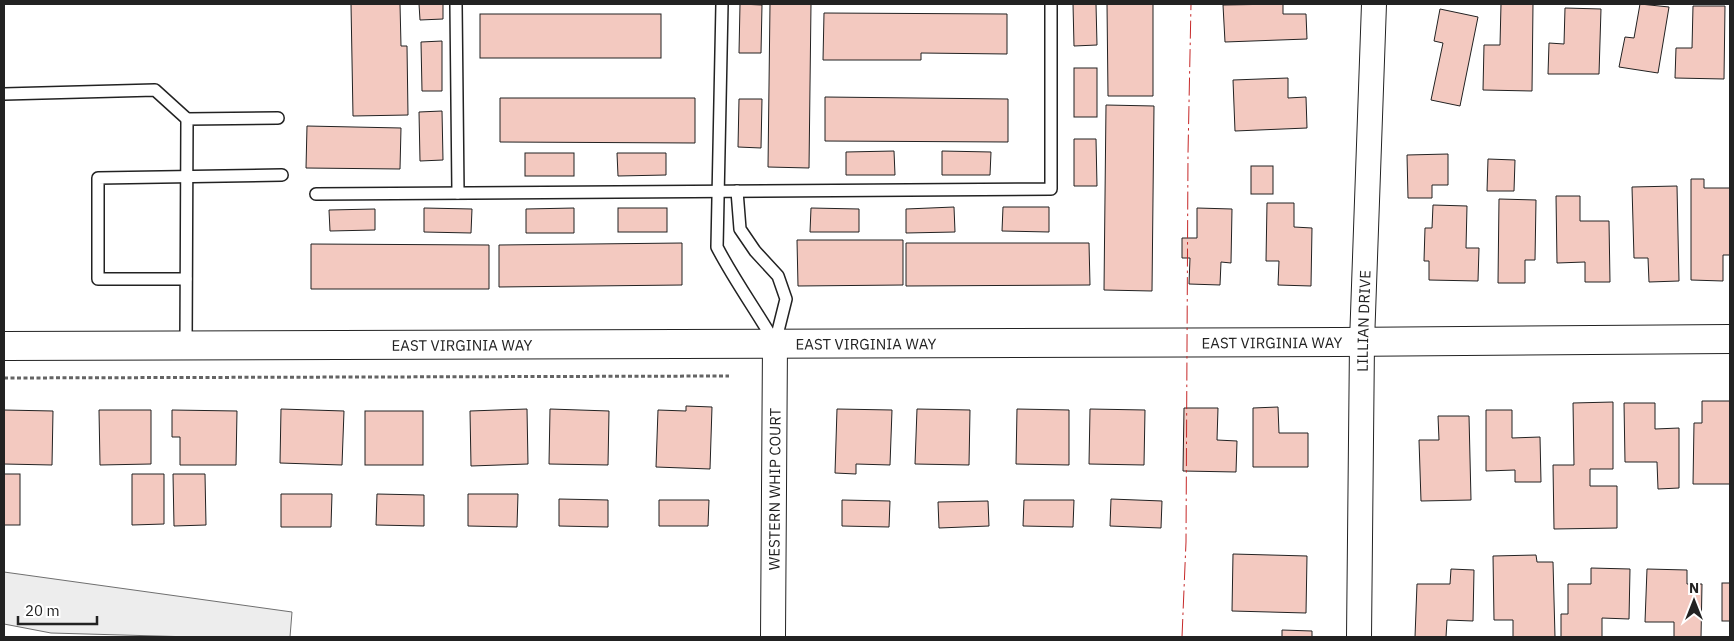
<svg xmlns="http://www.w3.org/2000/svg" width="1734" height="641" viewBox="0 0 1734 641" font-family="'IBM Plex Sans',sans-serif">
<rect width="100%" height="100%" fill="#fff"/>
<path fill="#ededed" stroke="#6f6f6f" d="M4,572L292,612L290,637H193L51,633L4,624Z"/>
<g fill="#f3c9c0" stroke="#222">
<path d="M351,4H400L401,46H407L408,115L353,116Z"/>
<path d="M419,4H443V19L420,20Z"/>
<path d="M740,4L762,5L761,53H739Z"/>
<path d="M770,4H811L809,168L768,167Z"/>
<path d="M1073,4H1096L1097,45L1074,46Z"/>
<path d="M1107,4H1153V96H1108Z"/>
<path d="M1283,4V14H1306L1307,39L1225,42L1223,5Z"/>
<path d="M1501,4H1533L1532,91L1483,90L1484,45H1500Z"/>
<path d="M1640,4L1669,7L1658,73L1619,67L1625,37L1634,38Z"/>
<path d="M1693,6H1725L1724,79L1675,78L1676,48H1692Z"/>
<path d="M1565,8L1601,9L1599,74H1548L1549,43L1564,44Z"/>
<path d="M1440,9L1478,17L1460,106L1431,100L1443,43L1434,41Z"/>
<path d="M824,13L1007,14V54L921,53V60H823Z"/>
<rect x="480" y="14" width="181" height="44"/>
<path d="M442,41V91H422L421,42Z"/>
<rect x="1074" y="68" width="23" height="49"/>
<path d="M1288,78V98L1306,97L1307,128L1235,131L1233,80Z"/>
<path d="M825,97L1008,99V142L825,141Z"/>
<path d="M500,98H695V143L500,142Z"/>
<path d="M739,99H762L761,148L738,147Z"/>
<path d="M1106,105L1154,106L1152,291L1104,290Z"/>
<path d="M442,111L443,160L420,161L419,112Z"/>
<path d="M307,126L401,128L400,169L306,168Z"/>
<path d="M1074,139H1096L1097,186H1074Z"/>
<path d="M894,151L895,175H846V152Z"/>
<path d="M942,151L991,152L990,175H942Z"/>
<rect x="525" y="153" width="49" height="23"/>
<path d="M617,153H666V175L618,176Z"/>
<path d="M1448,154V185H1432V198H1408L1407,155Z"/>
<path d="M1488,159L1515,160L1514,191H1487Z"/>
<rect x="1251" y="166" width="22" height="28"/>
<path d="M1691,179H1704V188H1730V255H1723V281L1691,280Z"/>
<path d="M1677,186L1679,281L1649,282L1648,258H1634L1632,187Z"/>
<path d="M1556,196H1580V221H1609L1610,282H1585V262L1557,263Z"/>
<path d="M1499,199L1536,200L1535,260H1525V283H1498Z"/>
<path d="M1267,203H1294V227L1312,228L1311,286L1278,285L1279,261H1266Z"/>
<path d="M1433,205L1467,206L1466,248H1479L1478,281L1429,280V261H1424L1425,228H1432Z"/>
<path d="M954,207L955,232L906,233V209Z"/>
<path d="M1003,207H1049V232L1002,231Z"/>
<path d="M424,208L472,209L471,233L424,232Z"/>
<path d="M574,208V233H526V209Z"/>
<rect x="618" y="208" width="49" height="24"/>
<path d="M811,208L859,209V232H810Z"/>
<path d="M1197,208L1232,209L1231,263L1221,262L1220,285L1189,284L1190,258H1182V238H1197Z"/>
<path d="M375,209V230L330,231L329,210Z"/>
<path d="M797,240H903V285L798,286Z"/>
<path d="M682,243V285L499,287V245Z"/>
<path d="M906,243H1089L1090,285L906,286Z"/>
<path d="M311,244L489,245V289H311Z"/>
<path d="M1702,401H1730V484H1693L1694,423H1702Z"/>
<path d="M1613,402V469H1590V486H1617V528L1554,529L1553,465H1574L1573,403Z"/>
<path d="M1624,403H1655V429L1679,428V488L1658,489L1657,462H1625Z"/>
<path d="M686,406L712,407L710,469L656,467L658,410L686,411Z"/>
<path d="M1278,407L1279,433H1308V467H1253V408Z"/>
<path d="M1184,408H1218L1217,440L1237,441L1236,472L1183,471Z"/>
<path d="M281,409L344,411L342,465L280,463Z"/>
<path d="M527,409L528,464L471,466L470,411Z"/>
<path d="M550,409L609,411L608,465L549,464Z"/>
<path d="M837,409L892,410L890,465L856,464V474L835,473Z"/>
<path d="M917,409L970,410L969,465L915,464Z"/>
<path d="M1017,409L1069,410V465L1016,464Z"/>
<path d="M1090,409L1145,410L1144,465L1089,464Z"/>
<path d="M4,410L53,411L52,465L4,464Z"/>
<path d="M99,410H151V464L100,465Z"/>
<path d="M172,410L237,411L236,465H180V437H172Z"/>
<path d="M1486,410H1512V438L1540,437L1541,482H1515V470L1486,471Z"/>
<rect x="365" y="411" width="58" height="54"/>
<path d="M1438,416H1469L1471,500L1421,501L1419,440H1439Z"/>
<rect x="4" y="474" width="16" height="51"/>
<path d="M132,474H164V524L132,525Z"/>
<path d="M173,474H205L206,525L174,526Z"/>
<path d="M281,494H332L331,527H281Z"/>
<path d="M377,494L424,495V526L376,525Z"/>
<path d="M468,494H518L517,527L468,526Z"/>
<path d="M559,499L608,500V527L559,526Z"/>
<path d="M1111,499L1162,501L1161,528L1110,526Z"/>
<path d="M659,500H709L708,526H659Z"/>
<path d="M842,500L890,501L889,527L842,526Z"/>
<path d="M1024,500H1074L1073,527L1023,526Z"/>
<path d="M988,501L989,526L939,528L938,502Z"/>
<path d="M1233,554L1307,556L1306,613L1232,611Z"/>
<path d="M1536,555L1537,562H1553L1555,637H1513V620H1494L1493,556Z"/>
<path d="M1591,568L1630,569L1629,619L1602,618V637H1561V614H1568V584H1591Z"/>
<path d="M1451,569L1474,570L1473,621L1447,620L1446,637H1415L1417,584H1450Z"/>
<path d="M1647,569L1687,570V584H1702L1701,637H1674V622H1645Z"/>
<rect x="1722" y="583" width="8" height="38"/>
<path d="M1282,630L1312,631V637H1282Z"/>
</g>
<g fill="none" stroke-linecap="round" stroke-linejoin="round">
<g stroke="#222" stroke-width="14">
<g id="lane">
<path d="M456,4L458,193"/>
<path d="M722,4L717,247C734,280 756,310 775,343"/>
<path d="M4,94L155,90L187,119"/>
<path d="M737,191L740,229L755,251L778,276L786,299L775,343"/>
<path d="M316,194L1051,189V4"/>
<path d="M186,279H98V178L282,175"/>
<path d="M186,345L187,119L278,118"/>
</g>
</g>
<g stroke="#222" stroke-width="26">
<g id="street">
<path id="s1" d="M773,637L775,343"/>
<path id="s2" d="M1359,637L1362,342L1374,4"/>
</g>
</g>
<g stroke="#222" stroke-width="30">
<g id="secondary">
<path id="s3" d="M4,346L1339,342L1730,339"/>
</g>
</g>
<path stroke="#646464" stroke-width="3" stroke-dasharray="4 2.5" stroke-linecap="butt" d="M4,378L729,376"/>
<use href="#lane" stroke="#fff" stroke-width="11"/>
<use href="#street" stroke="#fff" stroke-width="24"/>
<use href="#secondary" stroke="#fff" stroke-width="28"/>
<path stroke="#c62828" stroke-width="1" stroke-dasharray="18 4 2.5 4" stroke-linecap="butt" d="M1182,637L1186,542L1188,154L1191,4"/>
</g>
<g text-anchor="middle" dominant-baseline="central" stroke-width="4" stroke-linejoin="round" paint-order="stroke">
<g font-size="15" fill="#222" stroke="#fff">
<text stroke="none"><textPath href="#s2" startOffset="316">LILLIAN DRIVE</textPath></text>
<text stroke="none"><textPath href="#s3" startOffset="1268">EAST VIRGINIA WAY</textPath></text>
<text stroke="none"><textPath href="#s3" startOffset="862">EAST VIRGINIA WAY</textPath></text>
<text stroke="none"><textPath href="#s3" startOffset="458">EAST VIRGINIA WAY</textPath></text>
<text stroke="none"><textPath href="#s1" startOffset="148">WESTERN WHIP COURT</textPath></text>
</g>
</g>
<rect width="1734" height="641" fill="none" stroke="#222222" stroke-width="10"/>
<g transform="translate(1694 601)" stroke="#ffffff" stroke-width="4" paint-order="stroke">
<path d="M0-4L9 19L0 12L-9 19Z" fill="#222222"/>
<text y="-8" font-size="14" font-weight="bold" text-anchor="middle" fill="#222222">N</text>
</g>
<path d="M18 616v8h79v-8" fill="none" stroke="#222222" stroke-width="2.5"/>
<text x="25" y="616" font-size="15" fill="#222222" stroke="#ffffff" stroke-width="4" paint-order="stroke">20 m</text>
</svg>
